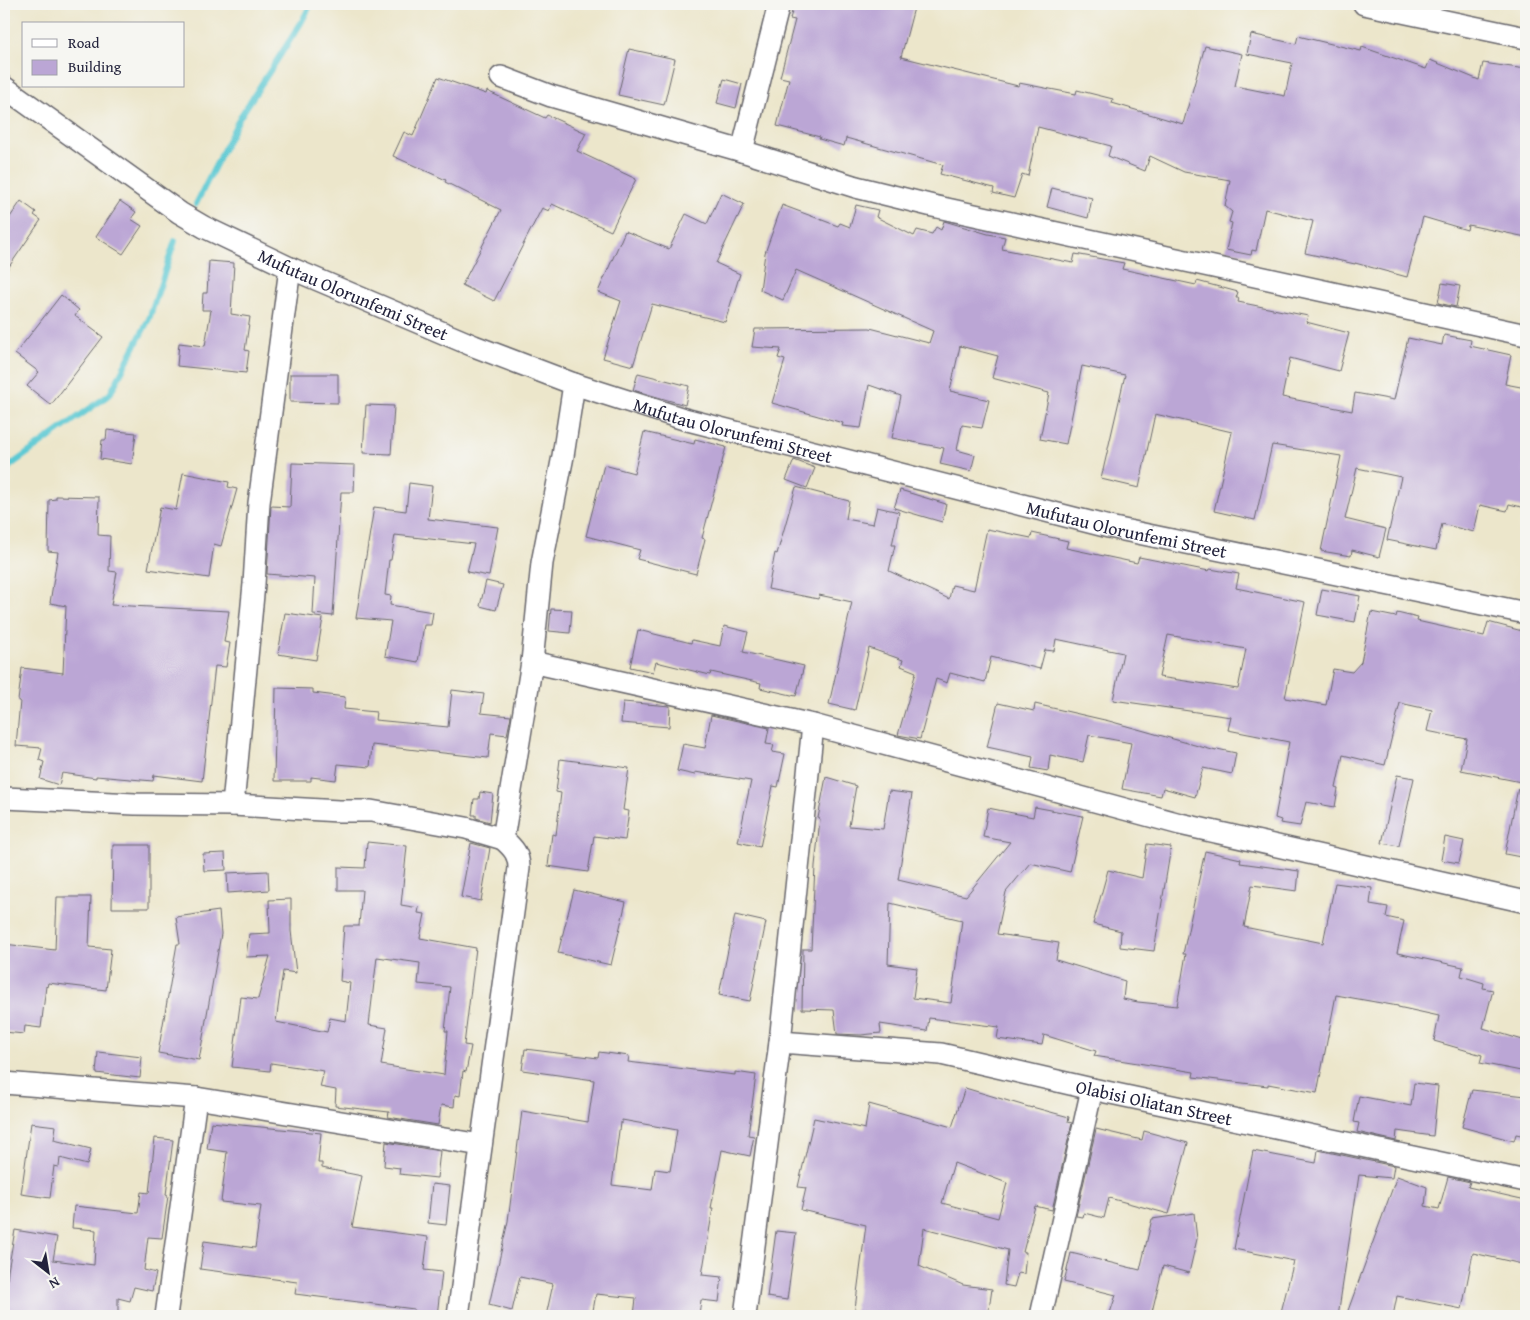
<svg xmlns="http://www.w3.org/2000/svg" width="1530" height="1320" viewBox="0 0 1530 1320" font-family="'Gentium Book Plus',serif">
<rect width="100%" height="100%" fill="#f6f6f2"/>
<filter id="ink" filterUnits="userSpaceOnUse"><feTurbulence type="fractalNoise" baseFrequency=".02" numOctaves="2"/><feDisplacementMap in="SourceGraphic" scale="10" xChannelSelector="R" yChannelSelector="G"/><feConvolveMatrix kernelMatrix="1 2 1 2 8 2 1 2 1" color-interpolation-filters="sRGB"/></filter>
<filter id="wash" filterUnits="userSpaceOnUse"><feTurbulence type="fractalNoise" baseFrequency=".0096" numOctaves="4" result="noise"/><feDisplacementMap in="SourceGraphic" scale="20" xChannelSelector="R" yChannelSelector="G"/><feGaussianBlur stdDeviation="1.12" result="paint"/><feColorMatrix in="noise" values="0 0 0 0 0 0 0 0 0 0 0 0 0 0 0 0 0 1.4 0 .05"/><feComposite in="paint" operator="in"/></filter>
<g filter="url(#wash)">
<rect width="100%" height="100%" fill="#ece6cb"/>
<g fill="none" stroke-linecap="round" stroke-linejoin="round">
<g stroke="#5cc9d3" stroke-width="6">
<path d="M196,204L240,117L301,23L311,4"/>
<path d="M4,473L11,465L110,394L149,319L175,241"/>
</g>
</g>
<g id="blocks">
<g fill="#bba6d5" fill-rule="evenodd">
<path d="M794,4H915L901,57L1018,86L1019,83L1076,94L1077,90L1113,99L1112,103L1183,124L1205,46L1242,54L1235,86L1285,96L1292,63L1247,54L1251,34L1296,44L1298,36L1361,51L1362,47L1426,69L1430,60L1479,80L1483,63L1526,69V237L1468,225L1467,230L1423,217L1407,277L1355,263V264L1305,253L1313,221L1265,209L1256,251L1252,250L1251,255L1226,250L1232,223L1229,222L1232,212L1225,206L1230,180L1184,172L1150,156L1145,171L1108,156L1111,146L1038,127L1028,176L1022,174L1014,198L993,193L994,188L940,174L943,165L846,138L844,146L819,139L820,137L777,126L789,79L780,77L795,20L790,19Z"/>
<path d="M629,49L675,59L664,105L618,95Z"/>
<path d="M438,77L486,94L487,91L545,118L547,115L586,133L577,151L636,179L611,231L552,204L549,211L542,208L494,301L462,285L501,210L445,182L446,180L393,156L404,132L413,136Z"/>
<path d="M724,79L742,84L736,108L717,103Z"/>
<path d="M1052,188L1092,198L1088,218L1047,207Z"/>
<path d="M721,193L744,204L716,263L740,274L725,322L652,304L633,366L603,358L621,301L598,292L625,231L669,249L686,214L707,224Z"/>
<path d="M21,201L36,212L34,215L41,220L4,274V226Z"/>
<path d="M120,201L136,212L131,219L142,226L123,254L96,237Z"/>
<path d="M782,205L838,226L840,223L850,227L856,205L878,210L876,217L914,236L917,230L932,234L936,227L941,230L944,221L951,223L988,234L1005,237L1002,249L1073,263L1075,254L1124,263L1122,269L1196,285L1197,281L1238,292L1236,298H1239L1238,302L1308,316L1306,322L1349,333L1339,371L1290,358L1282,397L1352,411L1355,393L1394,400L1408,338L1442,345L1444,335L1471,340L1470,346L1511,355L1505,384L1526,388V508L1509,504L1507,511L1480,505L1474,532L1442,524L1436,550L1387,540L1401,477L1357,468L1345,519L1386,529L1379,557L1352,550L1351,556L1321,551L1341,456L1272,445L1255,520L1214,511L1232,432L1155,414L1139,488L1101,479L1125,375L1082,366L1066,444L1040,439L1049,393L992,378L998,356L960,346L950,391L989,400L982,428L962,425L957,450L975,455L971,471L940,464L944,448L892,438L901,396L869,385L861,428L842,426L843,423L772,403L785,360L778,358L781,349L752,347L755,329L870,328L929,343L933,331L796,270L783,300L760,290L765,253Z"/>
<path d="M209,261L234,263L231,314L250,317L245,350L249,351L246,373L177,366L179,343L205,346L211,310H202L203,293H207Z"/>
<path d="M1442,283L1460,286L1456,307L1438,303Z"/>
<path d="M61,295L79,310L75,316L103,337L51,405L27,386L39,372L15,354Z"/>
<path d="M638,373L689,386L685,405L633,390Z"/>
<path d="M290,374H338V403L290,402Z"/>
<path d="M366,405L394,406L391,454L363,453Z"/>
<path d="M107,430L136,433L132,464L100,459L102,440H106Z"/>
<path d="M644,432L694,444L695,439L726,447L702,538L705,539L696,574L637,559L640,550L586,536L604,465L634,473Z"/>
<path d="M794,460L815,468L807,488L786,480Z"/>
<path d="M292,463L355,465L354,492H341L333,616L313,614L315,578L267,574L271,506L290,507Z"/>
<path d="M183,473L229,482L228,487L237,489L221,546L214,544L209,578L148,569L160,507L176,510Z"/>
<path d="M409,483L432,486L428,519L498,527L489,576L467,572L474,544L395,535L391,560H389L385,595L391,596L390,605L433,612L431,625H424L418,662L385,656L391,621L356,618L374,507L406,511Z"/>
<path d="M796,487L849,501L846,519L873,524L877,507L899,512L892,545H895L889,571L949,599L952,585L974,590L987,529L1031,538L1032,533L1068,541L1066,548L1137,563L1139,557L1209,571L1210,569L1239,574L1236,588L1305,602L1285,698L1326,705L1333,669L1352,672L1361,662L1371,612L1396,617L1397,613L1418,618L1417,621L1484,636L1488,622L1526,632V783L1461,770L1467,739L1427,731L1432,710L1400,703L1385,765L1343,755L1336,788L1338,789L1335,807L1306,802L1300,826L1280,823L1281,820L1275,818L1289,742L1228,730L1231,717L1113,700L1123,653L1056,639L1054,651L1045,650L1040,669L991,657L985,682L950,673L947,683L936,679L920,739L898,735L916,672L901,666L903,660L869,648L855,710L829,704L852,602L819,595L818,599L768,589L775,553L777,554ZM1168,635L1246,649L1238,689L1159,677Z"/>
<path d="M900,490L946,504L942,522L894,508Z"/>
<path d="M56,496L99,497L98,535L110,536L109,571L117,572L111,605L229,611L224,642L230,643L226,667L215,666L202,781L154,775L153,781L96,776V778L62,773L59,785L40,779L44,762L39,760L42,748L16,746L20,701H18L22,668L63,673L66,606L50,603L58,552L48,551L49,500L56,499Z"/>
<path d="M486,581L503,585L496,610L480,606Z"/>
<path d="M1322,589L1360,596L1355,622L1317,615Z"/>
<path d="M551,609L572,610L570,633L549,631Z"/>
<path d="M285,613L323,618L316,660L278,654Z"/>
<path d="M724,626L748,632L743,652L804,666L796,696L760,688L761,683L711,672L710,675L656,662L653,672L630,667L638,630L691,643L692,640L720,646Z"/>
<path d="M276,688L313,689V693L345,697L344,709L376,712L375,720L448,727L452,690L484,694L481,713L511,716L507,735L491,733L488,758L372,745L370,767L338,764L336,780L311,777V781H274Z"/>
<path d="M623,702L670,706L669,727L621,723Z"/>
<path d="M998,703L1034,711L1035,704L1109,721L1216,751L1217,749L1236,753L1232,774L1203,768L1195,797L1163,788L1161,796L1122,789L1131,743L1089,735L1083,762L1050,755L1048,771L1031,768L1033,757L987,747Z"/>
<path d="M711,715L769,728L766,744L774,745L772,752L785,754L778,787L773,786L760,847L738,842L751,781L695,772V775L677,771L683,744L705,748Z"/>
<path d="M560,759L629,768L623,810L629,811L625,840L594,836L588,872L548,866L552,834L556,835L561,793L556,792Z"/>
<path d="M1397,775L1414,778L1399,846L1382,843Z"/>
<path d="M826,777L856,786L849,826L883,829L889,791L912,794L898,880L966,896L1010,842L983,837L988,808L1033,817L1035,807L1083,816L1070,872L1030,863L1006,892L997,934L1059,943L1056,960L1125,981L1123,999L1138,1002L1177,1006L1186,954H1183L1205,851L1241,859L1240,863L1299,871L1297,891L1252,885L1244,927L1323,943L1335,883L1372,888L1370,904L1388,907L1386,917L1404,921L1397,953L1463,967L1461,976L1484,983L1483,988L1493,990L1483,1028L1526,1041V1072L1480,1063L1482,1055L1434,1041L1439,1016L1398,1007V1006L1336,995L1317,1093L1268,1084V1086L1193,1077L1194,1072L1094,1056L1096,1051L1044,1035L1042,1045L997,1039L999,1027L929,1018L927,1031L880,1024L881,1033L861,1035L837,1034L834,1010L802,1009L803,949H811L815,866L820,819L818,818ZM890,903L962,920L951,1003L913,998L917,968L888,964Z"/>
<path d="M1518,788L1526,789V858L1505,854Z"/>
<path d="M480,792L493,794L490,822L476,818V815H472L474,799H479Z"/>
<path d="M1445,837L1464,841L1459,863L1441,860Z"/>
<path d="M367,842L407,846L401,905L419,908L418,913L425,914L420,938L476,948L464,1045L471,1046L466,1072L463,1071L460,1096L455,1095L454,1107L441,1105L438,1125L388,1117L389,1112L335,1106L336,1090L320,1087L324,1071L271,1063L270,1071L232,1067L241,997L258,999L270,956L246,957L249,934L270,933L269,900L291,899V931L296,973L283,971L276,1022L327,1032L330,1018L346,1021L350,983L340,981L344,926H359L362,890H338V867L365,868ZM377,957L420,963L418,984L450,987L445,1031H448L444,1075L381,1065L387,1028L369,1025Z"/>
<path d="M471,843L490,848L481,901L461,897Z"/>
<path d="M1147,844L1171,847L1154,951L1120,947L1121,931L1093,924L1108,870L1142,878Z"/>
<path d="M113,845H149V908H112Z"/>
<path d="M225,853L226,870L204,871L203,854Z"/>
<path d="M268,871L269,890L228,893L227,873Z"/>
<path d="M574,890L626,902L611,965L558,953Z"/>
<path d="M57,897H91L89,947L111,949L106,990L48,983L47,987L46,986L41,1028L25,1026L24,1034L4,1032V944L55,950Z"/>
<path d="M219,911L221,934L199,1060L158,1053L177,944H180L176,917Z"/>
<path d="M735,915L766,922L750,1001L719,995Z"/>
<path d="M525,1049L598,1058L599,1052L629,1056L628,1062L735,1075V1072L756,1075L748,1135L754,1136L750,1156L722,1150L711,1208H713L702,1275L722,1277L719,1302L701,1300L699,1316H634L636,1298L596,1294L592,1316H546L553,1284L520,1277L512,1311L489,1305L508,1221L522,1111L588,1122L594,1080L522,1070ZM622,1120L677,1130L670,1171L655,1169L652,1190L612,1185L620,1123H622Z"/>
<path d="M98,1052L142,1057L140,1078L96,1073Z"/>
<path d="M1414,1083L1438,1086L1433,1136L1397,1131L1396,1141L1357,1132L1359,1123L1354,1122L1359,1096L1411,1106Z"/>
<path d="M965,1088L1032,1108V1107L1069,1117L1068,1122L1072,1123L1052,1210L1035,1206L1023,1252H1026L1024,1274L1018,1273L1014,1287L1004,1285L1008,1250L924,1228L919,1266L963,1285L992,1289L988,1316H854L866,1225L801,1210L806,1188L798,1187L814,1118L865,1129L869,1104L952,1127ZM954,1163L1007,1183L998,1218L942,1203Z"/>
<path d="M1472,1090L1526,1096V1136L1516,1134L1514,1141L1462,1127Z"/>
<path d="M211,1122L321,1133L318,1163H322V1168L362,1176L352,1227L428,1237L424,1270L442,1272L437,1316H413L414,1309L295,1294L297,1282L200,1269L204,1241L255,1248L261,1206L221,1202L227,1152L207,1149Z"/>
<path d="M31,1123L56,1126L54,1140L91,1149L87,1165L60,1158L59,1167L54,1166L50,1198L21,1194Z"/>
<path d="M1096,1129L1142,1140L1144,1131L1188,1143L1169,1214L1109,1198L1104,1218L1084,1213L1083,1217L1076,1216Z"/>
<path d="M155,1138L173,1140L166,1195L168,1196L162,1238L148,1237L144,1270L156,1273L152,1291L134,1287L130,1301L118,1298V1316H4L8,1271L15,1230L57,1237L53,1260L94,1265L96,1230L72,1228L74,1206L138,1213L141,1192L149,1193Z"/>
<path d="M386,1142L440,1151L437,1178L399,1174L400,1168L384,1166Z"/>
<path d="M1318,1150L1394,1166L1392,1178L1359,1175L1338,1316H1280L1294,1261L1234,1249L1253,1151L1316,1163Z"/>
<path d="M1397,1176L1427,1187L1425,1206L1439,1209L1448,1177L1470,1182L1468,1187L1526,1200V1246L1522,1264L1473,1253L1462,1309L1397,1296L1393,1316H1346Z"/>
<path d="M432,1184L450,1186L446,1225L428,1223Z"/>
<path d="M1194,1213L1197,1239L1189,1273L1163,1266L1151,1316H1109L1116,1295L1064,1282L1071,1253L1140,1270L1152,1219Z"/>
<path d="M776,1231L796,1233L787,1300L767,1297Z"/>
</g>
</g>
</g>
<g filter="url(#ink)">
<use href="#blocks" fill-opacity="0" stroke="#69676d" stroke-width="1"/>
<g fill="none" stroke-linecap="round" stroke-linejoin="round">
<g stroke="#69676d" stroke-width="24">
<g id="minor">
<path d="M1364,4L1526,38"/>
<path d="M501,77L551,96L742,151L856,187L933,206L1526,335"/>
<path id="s1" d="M4,87L180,213L204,227L290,268L474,346L574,384L684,419L1109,527L1526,613"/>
<path d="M742,151L779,4"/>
<path d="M532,662L813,725L1180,824L1526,902"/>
<path d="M4,798L135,804L233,805L339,811H371L466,828L503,839"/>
<path d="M233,805L254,584L259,503L290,268"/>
<path id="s2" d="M780,1042L941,1054L1092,1089L1526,1181"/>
<path d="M4,1083L196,1098L481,1145"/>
<path d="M166,1316L196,1098"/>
<path d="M458,1316L519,868C519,854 513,848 503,839L532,662L542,563L563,456L574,384"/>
<path d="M745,1316L780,1042L813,725"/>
<path d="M1041,1316L1092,1089"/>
</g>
</g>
<use href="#minor" stroke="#fff" stroke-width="21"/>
</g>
</g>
<g text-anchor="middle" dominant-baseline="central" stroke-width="4.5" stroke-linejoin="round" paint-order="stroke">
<g font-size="18" fill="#22223b" stroke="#f6f6f2">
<text stroke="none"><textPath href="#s1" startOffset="408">Mufutau Olorunfemi Street</textPath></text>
<text stroke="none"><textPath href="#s1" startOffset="812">Mufutau Olorunfemi Street</textPath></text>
<text stroke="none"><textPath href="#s1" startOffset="1218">Mufutau Olorunfemi Street</textPath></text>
<text stroke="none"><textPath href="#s2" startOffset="380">Olabisi Oliatan Street</textPath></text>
</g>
</g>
<rect width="1530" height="1320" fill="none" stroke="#f6f6f2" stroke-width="20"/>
<rect x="22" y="22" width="162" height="65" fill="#f6f6f2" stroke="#a1a1a9"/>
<rect x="32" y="39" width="25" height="8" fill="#ffffff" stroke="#a1a1a9"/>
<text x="68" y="48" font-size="15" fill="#22223b">Road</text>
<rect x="32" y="60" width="25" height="15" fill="#bba6d5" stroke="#a1a1a9"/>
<text x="68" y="72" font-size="15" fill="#22223b">Building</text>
<g transform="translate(48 1272) rotate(149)" stroke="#f6f6f2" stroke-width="4" paint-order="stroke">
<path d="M0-4L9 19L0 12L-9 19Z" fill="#22223b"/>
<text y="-8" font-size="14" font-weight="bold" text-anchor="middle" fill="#22223b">N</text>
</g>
</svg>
